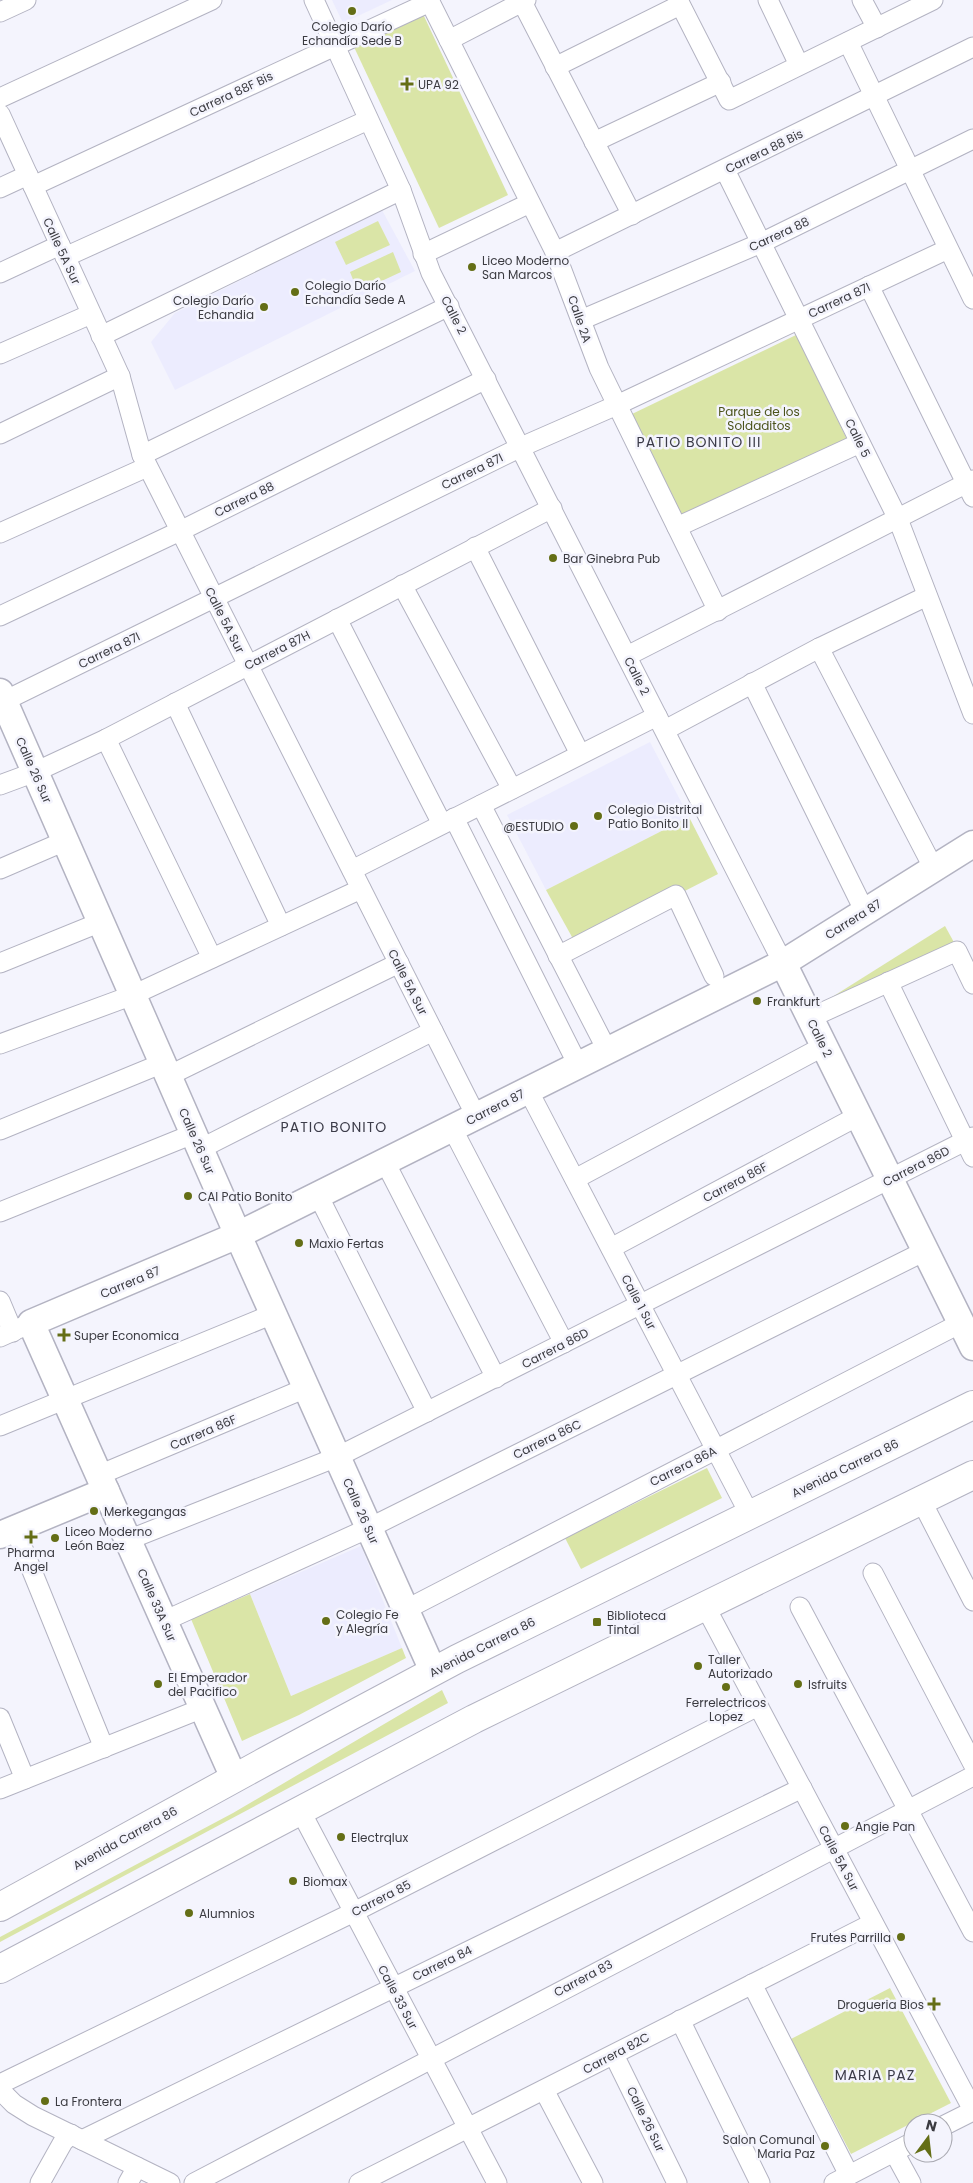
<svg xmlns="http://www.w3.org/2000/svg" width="973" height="2183" viewBox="0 0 973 2183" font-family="Poppins,sans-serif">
<rect width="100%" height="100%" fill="#f4f4fd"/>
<g fill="#ececfe">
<path d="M332,0H392L343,23Z"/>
<path d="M382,210L415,271L175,390L151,342L175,313Z"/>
<path d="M650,742L689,817L546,890L507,815Z"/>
<path d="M361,1546L402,1648L291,1696L250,1594Z"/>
</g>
<g fill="#dae5a7">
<path d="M423,14L508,195L439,228L354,47Z"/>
<path d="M378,221L390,245L346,265L335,242Z"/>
<path d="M393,252L401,272L358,292L350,272Z"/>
<path d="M796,335L848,441L684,520L632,414Z"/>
<path d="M689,817L718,874L577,946L546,890Z"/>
<path d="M945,926L956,946L821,1004Z"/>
<path d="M707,1468L722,1498L581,1569L565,1538Z"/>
<path d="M250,1594L291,1696L402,1648L406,1658L299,1715L242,1741L191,1619Z"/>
<path d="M442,1690L448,1703L0,1942V1937L233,1813Z"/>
<path d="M890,1988L951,2103L851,2154L791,2039Z"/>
</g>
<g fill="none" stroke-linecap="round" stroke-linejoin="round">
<g stroke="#b3b3c2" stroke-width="21">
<g id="street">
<path d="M314,0L401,190L431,273L783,963"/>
<path d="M429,0L555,252L599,368L718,611"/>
<path d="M521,0L632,215"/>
<path d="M678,0L729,100L933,0"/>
<path d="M768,0L799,65"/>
<path d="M862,0L877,28"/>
<path d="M0,12L26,0"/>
<path d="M449,40L526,0"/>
<path d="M848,42L973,299"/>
<path d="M555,67L680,5"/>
<path d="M0,98L212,0"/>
<path d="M0,114L120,376L142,455L476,1116"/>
<path d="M594,142L721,82"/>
<path d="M725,170L898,519L973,714"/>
<path d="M33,186L430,2"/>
<path d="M0,188L28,175"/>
<path d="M555,252L973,47"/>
<path d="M423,254L530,203"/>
<path d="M65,257L368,120"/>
<path d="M0,273L60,245"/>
<path d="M869,286L973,497"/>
<path d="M581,320L761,243L973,139"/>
<path d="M101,336L401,190"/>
<path d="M0,354L91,314"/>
<path d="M0,434L120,376"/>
<path d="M142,455L449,306"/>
<path d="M677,527L860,443"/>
<path d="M0,533L147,467"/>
<path d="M475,547L580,754"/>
<path d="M402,585L512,789"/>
<path d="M0,616L180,531L486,379"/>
<path d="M337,619L442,824"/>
<path d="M819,648L934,869"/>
<path d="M627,656L973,480"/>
<path d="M752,683L865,912"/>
<path d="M0,703L521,447L617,405L948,249"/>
<path d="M175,703L281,926"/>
<path d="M665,730L819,648L927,596"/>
<path d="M106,739L212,958"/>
<path d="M0,785L35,772L106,739L552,508"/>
<path d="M481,805L607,1050"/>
<path d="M454,818L578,1065"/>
<path d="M0,869L65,841"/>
<path d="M352,870L657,716"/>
<path d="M558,956L676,895L714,976"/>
<path d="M0,963L101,922"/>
<path d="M888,982L973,1157"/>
<path d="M810,1018L957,951L973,984"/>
<path d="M0,1044L133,995L361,889"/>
<path d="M168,1076L399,963"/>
<path d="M528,1090L750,1515"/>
<path d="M452,1128L564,1343"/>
<path d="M0,1130L163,1063"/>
<path d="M200,1149L433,1031"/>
<path d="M385,1162L496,1378"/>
<path d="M575,1179L824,1046"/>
<path d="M318,1195L427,1412"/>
<path d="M0,1212L193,1134"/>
<path d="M611,1248L858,1116"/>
<path d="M0,1301L13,1332"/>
<path d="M0,1337L31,1323"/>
<path d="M0,1426L273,1314"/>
<path d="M99,1475L306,1388"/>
<path d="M921,1500L973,1601"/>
<path d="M15,1529L104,1748"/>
<path d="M128,1540L337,1457L973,1137"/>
<path d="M873,1573L973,1764"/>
<path d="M705,1606L973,2110"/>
<path d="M800,1607L973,1932"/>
<path d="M405,1610L961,1323"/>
<path d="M164,1621L369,1528L925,1251"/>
<path d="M0,1718L25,1779"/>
<path d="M0,1789L203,1708"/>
<path d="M300,1810L497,2183"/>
<path d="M752,1984L849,2175"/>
<path d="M680,2020L760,2183"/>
<path d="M614,2055L677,2183"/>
<path d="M0,2084L354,1912L758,1706"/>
<path d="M0,2090L14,2104L33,2116L170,2183"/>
<path d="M544,2090L593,2183"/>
<path d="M943,2126L973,2111"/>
<path d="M82,2140L802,1788"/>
<path d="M894,2152L911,2183"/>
<path d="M40,2183L63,2142L71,2134"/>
<path d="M128,2183L137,2167"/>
<path d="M194,2183L973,1776"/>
<path d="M359,2183L873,1923"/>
<path d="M834,2183L913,2142"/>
</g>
</g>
<g stroke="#b3b3c2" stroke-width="29">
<g id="secondary">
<path d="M0,692L241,1242L433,1671"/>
<path d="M783,963L973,1347"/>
<path d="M0,1535L106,1491"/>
<path d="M234,1778L31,1323L238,1235L783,963L973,844"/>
</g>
</g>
<g stroke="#b3b3c2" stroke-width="30">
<g id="primary">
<path d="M0,1907L266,1761L457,1659L973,1405"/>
<path d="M0,1969L474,1719L973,1475"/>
</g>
</g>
<use href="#street" stroke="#fff" stroke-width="19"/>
<use href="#secondary" stroke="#fff" stroke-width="26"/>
<use href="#primary" stroke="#fff" stroke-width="28"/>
</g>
<g fill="#646e16" stroke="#f4f4fd" stroke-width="2">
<circle cx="352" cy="11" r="5"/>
<path d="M404.5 76.5h5v5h5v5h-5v5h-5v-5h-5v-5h5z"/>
<circle cx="472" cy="267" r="5"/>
<circle cx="295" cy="292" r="5"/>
<circle cx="264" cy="307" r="5"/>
<circle cx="553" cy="558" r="5"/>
<circle cx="598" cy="816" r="5"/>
<circle cx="574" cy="826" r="5"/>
<circle cx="757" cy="1001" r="5"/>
<circle cx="188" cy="1196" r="5"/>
<circle cx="299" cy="1243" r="5"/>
<path d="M61.5 1327.5h5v5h5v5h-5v5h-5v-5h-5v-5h5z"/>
<circle cx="94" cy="1511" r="5"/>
<path d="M28.5 1529.5h5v5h5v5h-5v5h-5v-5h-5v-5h5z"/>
<circle cx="55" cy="1538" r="5"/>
<circle cx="326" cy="1621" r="5"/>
<rect x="592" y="1617" width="10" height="10" rx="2.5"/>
<circle cx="698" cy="1666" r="5"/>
<circle cx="158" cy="1684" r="5"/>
<circle cx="798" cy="1684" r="5"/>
<circle cx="726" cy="1687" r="5"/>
<circle cx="845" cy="1826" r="5"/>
<circle cx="341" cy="1837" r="5"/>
<circle cx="293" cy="1881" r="5"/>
<circle cx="189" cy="1913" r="5"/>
<circle cx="901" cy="1937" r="5"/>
<path d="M931.5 1996.5h5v5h5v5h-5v5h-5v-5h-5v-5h5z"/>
<circle cx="45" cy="2101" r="5"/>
<circle cx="825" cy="2146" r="5"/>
</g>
<g text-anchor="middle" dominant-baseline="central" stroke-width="5" stroke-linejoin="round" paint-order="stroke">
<g font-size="12" fill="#3b3b41" stroke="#f4f4fd" text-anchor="start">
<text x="352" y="26" text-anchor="middle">Colegio Darío<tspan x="352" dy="14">Echandía Sede B</tspan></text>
<text x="418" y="84">UPA 92</text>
<text x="482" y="260">Liceo Moderno<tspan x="482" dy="14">San Marcos</tspan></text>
<text x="305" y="285">Colegio Darío<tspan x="305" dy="14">Echandía Sede A</tspan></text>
<text x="254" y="300" text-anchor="end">Colegio Darío<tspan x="254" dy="14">Echandia</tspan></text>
<text x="563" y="558">Bar Ginebra Pub</text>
<text x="608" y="809">Colegio Distrital<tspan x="608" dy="14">Patio Bonito II</tspan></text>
<text x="564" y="826" text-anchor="end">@ESTUDIO</text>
<text x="767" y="1001">Frankfurt</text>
<text x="198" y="1196">CAI Patio Bonito</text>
<text x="309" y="1243">Maxio Fertas</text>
<text x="74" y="1335">Super Economica</text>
<text x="104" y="1511">Merkegangas</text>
<text x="65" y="1531">Liceo Moderno<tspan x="65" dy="14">León Baez</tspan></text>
<text x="31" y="1552" text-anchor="middle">Pharma<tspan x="31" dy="14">Angel</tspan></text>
<text x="336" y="1614">Colegio Fe<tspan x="336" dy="14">y Alegría</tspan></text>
<text x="607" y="1615">Biblioteca<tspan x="607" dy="14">Tintal</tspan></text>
<text x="708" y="1659">Taller<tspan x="708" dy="14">Autorizado</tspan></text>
<text x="168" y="1677">El Emperador<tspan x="168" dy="14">del Pacifico</tspan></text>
<text x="808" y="1684">Isfruits</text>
<text x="726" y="1702" text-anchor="middle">Ferrelectricos<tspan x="726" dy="14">Lopez</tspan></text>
<text x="855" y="1826">Angie Pan</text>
<text x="351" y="1837">Electrqlux</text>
<text x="303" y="1881">Biomax</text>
<text x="199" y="1913">Alumnios</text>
<text x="891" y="1937" text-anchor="end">Frutes Parrilla</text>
<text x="924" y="2004" text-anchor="end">Drogueria Bios</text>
<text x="55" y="2101">La Frontera</text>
<text x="815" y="2139" text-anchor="end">Salon Comunal<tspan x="815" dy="14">Maria Paz</tspan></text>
</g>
<g font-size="12" fill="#3b3b41" stroke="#f4f4fd">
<text transform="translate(231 94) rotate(-25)">Carrera 88F Bis</text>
<text transform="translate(764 151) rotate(-26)">Carrera 88 Bis</text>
<text transform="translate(779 234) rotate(-25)">Carrera 88</text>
<text transform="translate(62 251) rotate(65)">Calle 5A Sur</text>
<text transform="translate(839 300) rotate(-25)">Carrera 87I</text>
<text transform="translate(454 315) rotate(63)">Calle 2</text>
<text transform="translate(580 319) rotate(71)">Calle 2A</text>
<text transform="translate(858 438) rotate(64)">Calle 5</text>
<text transform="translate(472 471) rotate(-26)">Carrera 87I</text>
<text transform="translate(244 499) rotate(-26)">Carrera 88</text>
<text transform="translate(225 620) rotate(63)">Calle 5A Sur</text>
<text transform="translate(109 650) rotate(-26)">Carrera 87I</text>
<text transform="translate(277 650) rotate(-27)">Carrera 87H</text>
<text transform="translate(637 676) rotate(63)">Calle 2</text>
<text transform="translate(34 770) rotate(66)">Calle 26 Sur</text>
<text transform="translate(853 919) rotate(-32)">Carrera 87</text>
<text transform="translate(408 982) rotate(63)">Calle 5A Sur</text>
<text transform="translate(820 1038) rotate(64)">Calle 2</text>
<text transform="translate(495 1107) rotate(-27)">Carrera 87</text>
<text transform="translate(197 1141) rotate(66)">Calle 26 Sur</text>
<text transform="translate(916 1166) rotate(-27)">Carrera 86D</text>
<text transform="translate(735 1182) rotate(-28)">Carrera 86F</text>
<text transform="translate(130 1282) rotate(-23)">Carrera 87</text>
<text transform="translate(639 1302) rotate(62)">Calle 1 Sur</text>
<text transform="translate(555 1348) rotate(-27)">Carrera 86D</text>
<text transform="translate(203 1432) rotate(-23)">Carrera 86F</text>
<text transform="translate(547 1439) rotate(-26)">Carrera 86C</text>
<text transform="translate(683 1466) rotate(-27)">Carrera 86A</text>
<text transform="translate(845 1468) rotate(-26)">Avenida Carrera 86</text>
<text transform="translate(361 1511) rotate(66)">Calle 26 Sur</text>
<text transform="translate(157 1605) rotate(66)">Calle 33A Sur</text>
<text transform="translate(482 1647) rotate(-27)">Avenida Carrera 86</text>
<text transform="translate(125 1838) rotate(-29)">Avenida Carrera 86</text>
<text transform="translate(839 1858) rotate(62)">Calle 5A Sur</text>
<text transform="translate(381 1898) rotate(-27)">Carrera 85</text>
<text transform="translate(442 1963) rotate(-26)">Carrera 84</text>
<text transform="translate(583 1978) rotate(-28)">Carrera 83</text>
<text transform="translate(398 1997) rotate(62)">Calle 33 Sur</text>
<text transform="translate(616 2053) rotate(-28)">Carrera 82C</text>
<text transform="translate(646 2119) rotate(64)">Calle 26 Sur</text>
</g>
<g font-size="12" fill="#4b531a" stroke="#f4f4fd">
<text x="759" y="411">Parque de los<tspan x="759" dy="14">Soldaditos</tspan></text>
</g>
<g font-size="14" letter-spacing="1" fill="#3c3c49" stroke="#f4f4fd">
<text x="699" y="442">PATIO BONITO III</text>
<text x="334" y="1127">PATIO BONITO</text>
<text x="875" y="2075">MARIA PAZ</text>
</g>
</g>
<g transform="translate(928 2138) rotate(15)"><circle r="24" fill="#f4f4fd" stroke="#aaaab2"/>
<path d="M0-4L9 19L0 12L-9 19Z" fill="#646e16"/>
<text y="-8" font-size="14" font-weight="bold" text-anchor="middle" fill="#3b3b41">N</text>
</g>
</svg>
